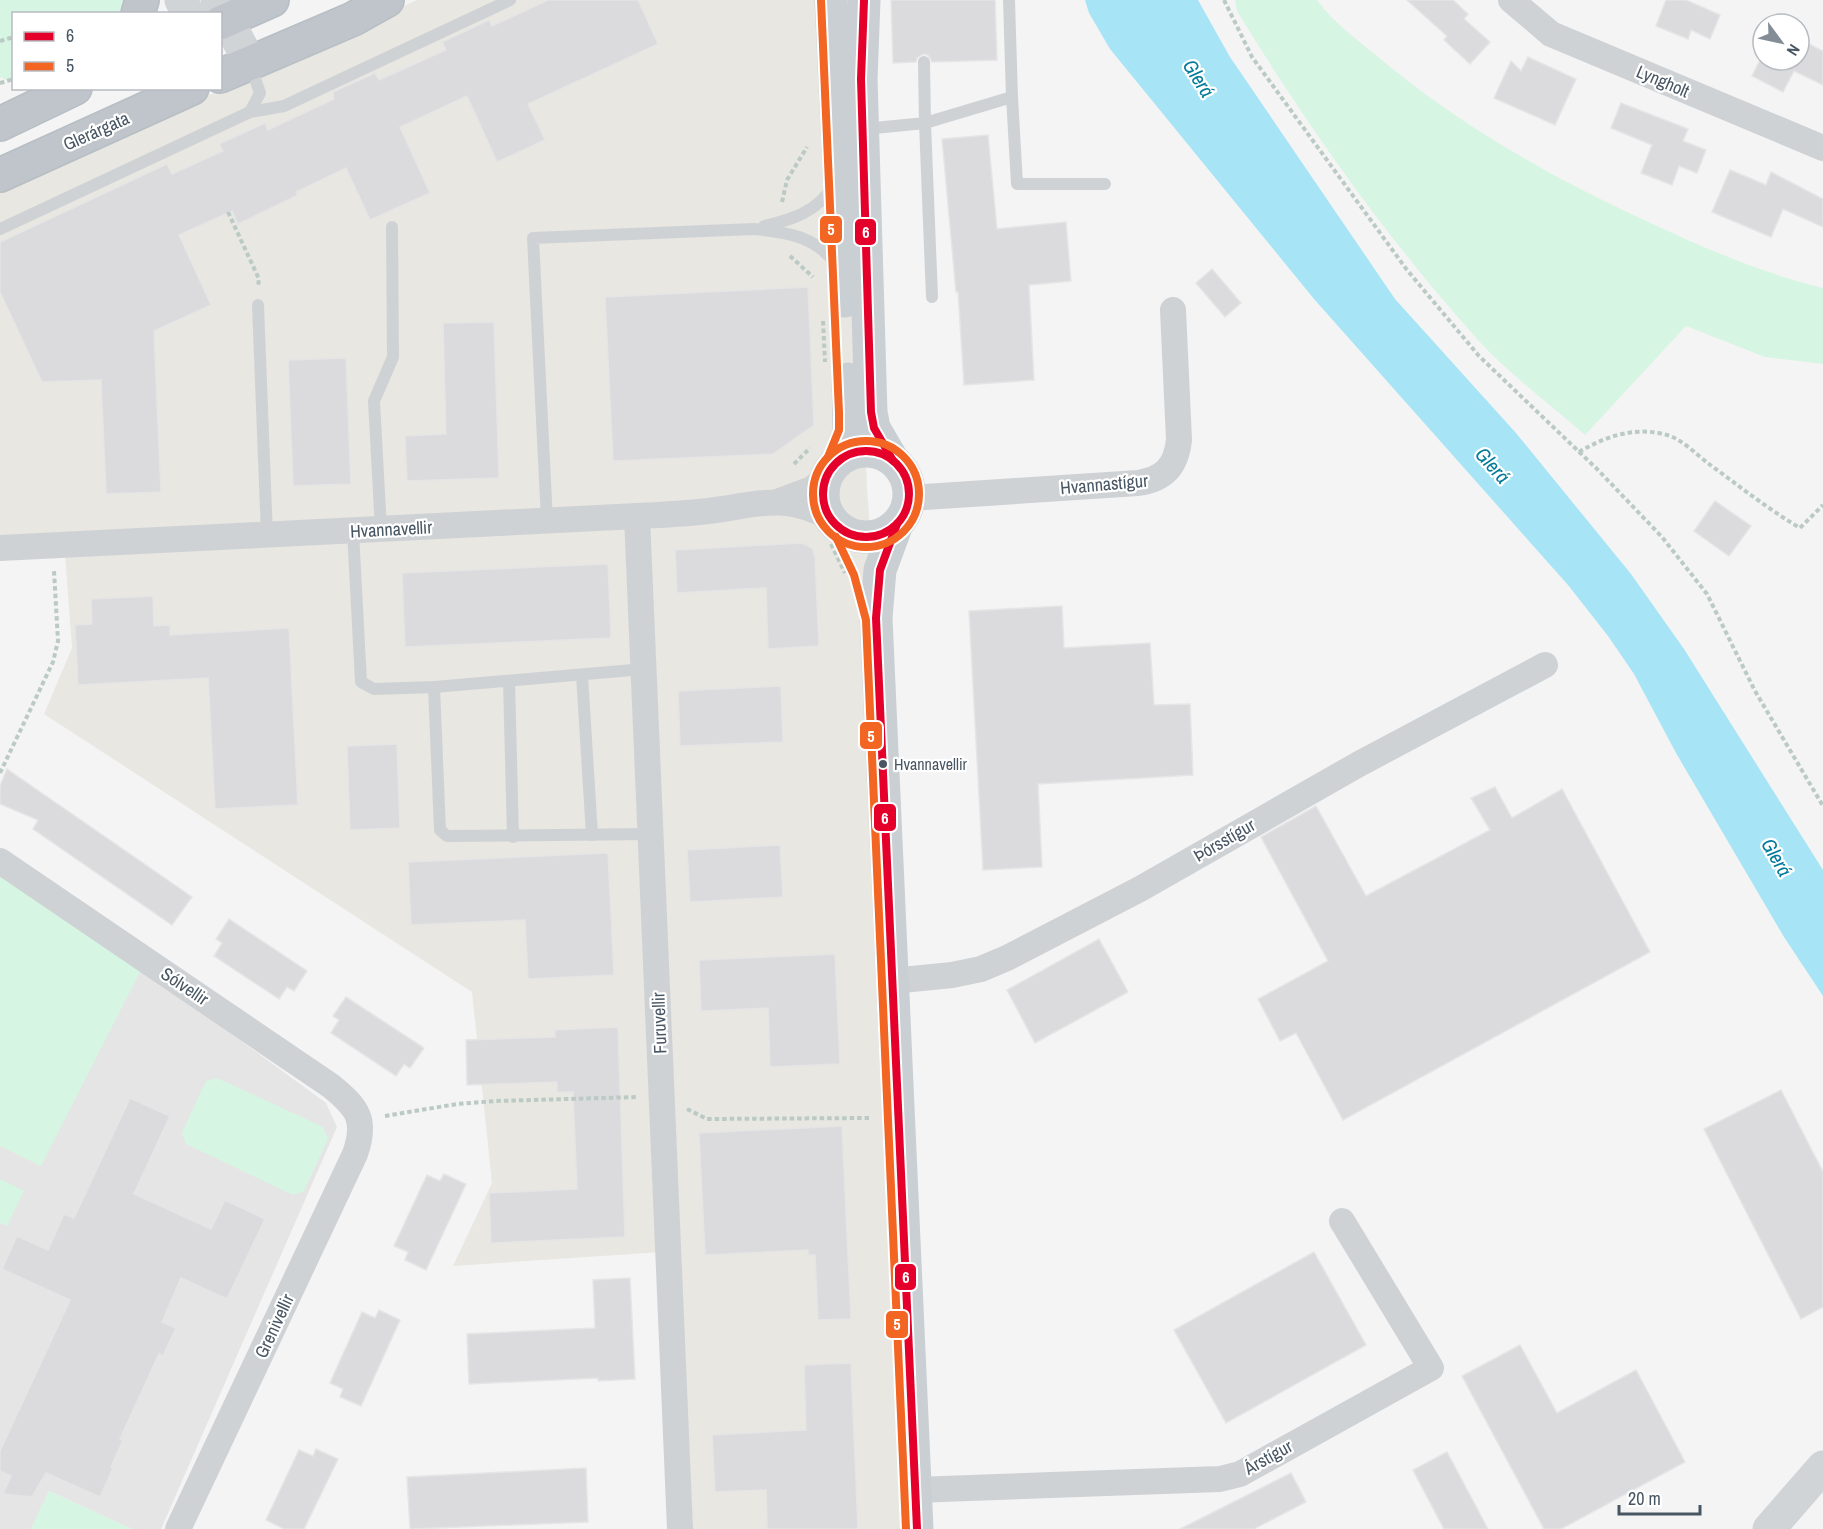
<svg xmlns="http://www.w3.org/2000/svg" width="1823" height="1529" viewBox="0 0 1823 1529" font-family="'Archivo Narrow',sans-serif">
<rect width="100%" height="100%" fill="#f4f4f4"/>
<path fill="#e8e7e2" d="M417,0H845L867,487L906,1093L924,1529H676L662,1252L453,1266L492,1183L472,992L44,714L72,648L64,541L0,543V191Z"/>
<path fill="#e5e5e6" d="M0,877L142,968L326,1103L337,1127L161,1529H132L49,1491L31,1529H0Z"/>
<g fill="#d6f5e2">
<path d="M0,0H133L130,13L14,14L13,83L0,77Z"/>
<path d="M1235,0H1317C1335,25 1361,42 1384,62C1463,127 1551,177 1644,220C1701,247 1761,273 1823,288V364L1765,357L1686,326L1585,435C1550,404 1510,375 1479,341C1388,240 1308,127 1237,11Z"/>
<path d="M0,877L142,968L41,1166L0,1146Z"/>
<path d="M217,1078L323,1127L328,1139L304,1191L293,1195L186,1144L182,1133L206,1081Z"/>
<path d="M0,1179L24,1191L7,1226L0,1223Z"/>
<path d="M49,1491L132,1529H31Z"/>
</g>
<path fill="#a7e5f6" d="M1085,0H1198L1230,57L1395,299L1516,433L1631,574L1684,649L1823,870V996L1784,937L1676,753L1634,674L1608,636L1568,585L1314,299L1110,49L1089,13Z"/>
<g fill="#dbdbde" stroke="#e5e5e6" stroke-width="1.5">
<path d="M548,0H638L658,44L528,104L545,140L497,162L467,96L400,127L430,193L370,220L346,168L296,192L298,195L238,224L232,211L179,235L211,305L154,331L161,492L106,494L101,380L42,382L0,292V242L167,164L172,174L223,151L219,144L265,123L268,130L334,99L333,92L375,73L379,80L446,50L442,42L489,20L492,26Z"/>
<path d="M891,0H995L997,60L932,62L928,55L923,54L917,58L916,62L893,63Z"/>
<path d="M1407,0H1453L1468,14L1464,19L1490,42L1470,64L1444,40L1447,36Z"/>
<path d="M1666,0H1686L1720,15L1710,39L1691,30L1688,39L1656,26Z"/>
<path d="M1799,39L1823,51V85L1794,71L1783,92L1752,76L1763,54V60H1799Z"/>
<path d="M1528,57L1576,79L1555,125L1494,98L1511,61L1521,71Z"/>
<path d="M1621,103L1688,129L1683,141L1706,150L1697,173L1679,166L1672,185L1641,173L1652,145L1611,128Z"/>
<path d="M988,135L997,229L1066,222L1071,281L1029,285L1034,380L964,385L958,292H956L942,139Z"/>
<path d="M1730,170L1766,185L1771,172L1823,199V227L1783,209L1771,237L1712,212Z"/>
<path d="M1212,269L1241,303L1225,317L1196,283Z"/>
<path d="M808,287L814,425L773,454L613,461L605,297Z"/>
<path d="M494,322L499,478L407,481L405,436L446,434L443,323Z"/>
<path d="M346,358L351,484L293,486L288,360Z"/>
<path d="M1715,501L1751,526L1729,556L1694,531Z"/>
<path d="M802,543L812,548L815,556L819,646L768,649L766,588L677,593L675,550Z"/>
<path d="M608,564L611,638L405,647L402,573Z"/>
<path d="M153,596L154,626L170,625V635L289,628L298,805L215,809L208,678L78,685L75,625L92,624L91,599Z"/>
<path d="M1062,606L1064,648L1150,643L1154,705L1190,704L1193,775L1038,784L1042,867L983,870L969,611Z"/>
<path d="M781,686L783,742L680,746L678,691Z"/>
<path d="M397,744L400,828L350,830L347,746Z"/>
<path d="M7,769L192,897L172,925L33,829L38,820L0,804V786Z"/>
<path d="M1495,787L1512,818L1562,789L1650,952L1343,1120L1296,1033L1280,1041L1258,999L1328,961L1261,837L1316,806L1366,896L1490,830L1471,798Z"/>
<path d="M780,845L783,897L690,902L687,850Z"/>
<path d="M608,853L614,975L528,979L525,920L411,925L408,862Z"/>
<path d="M229,919L307,971L294,991L287,987L279,999L214,956L222,943L216,939Z"/>
<path d="M1099,939L1128,992L1035,1043L1007,990Z"/>
<path d="M835,954L840,1064L770,1067L768,1008L701,1011L699,960Z"/>
<path d="M346,997L424,1048L410,1068L404,1064L396,1076L331,1033L339,1020L333,1016Z"/>
<path d="M618,1027L625,1237L491,1243L489,1193L577,1189L573,1092H557V1082L467,1085L466,1040L555,1037V1030Z"/>
<path d="M1781,1090L1823,1172V1307L1801,1319L1704,1129Z"/>
<path d="M130,1098L170,1116L134,1194L211,1229L225,1200L265,1219L227,1299L181,1278L162,1322L176,1328L163,1356L159,1354L120,1439L123,1440L111,1467L113,1468L100,1497L46,1473L32,1497L3,1494L11,1476L0,1471V1451L70,1300L2,1269L17,1236L48,1250L64,1214L74,1218Z"/>
<path d="M842,1126L851,1319L818,1320L815,1255H808V1250L705,1255L699,1133Z"/>
<path d="M444,1174L466,1184L426,1270L405,1260L408,1252L394,1246L427,1175L440,1181Z"/>
<path d="M1314,1252L1366,1345L1226,1423L1174,1330Z"/>
<path d="M630,1278L635,1379L598,1381V1378L469,1384L467,1334L595,1328L593,1280Z"/>
<path d="M379,1310L400,1320L361,1406L340,1397L343,1389L330,1383L362,1312L375,1318Z"/>
<path d="M1520,1345L1557,1413L1636,1370L1685,1462L1561,1529H1544L1462,1376Z"/>
<path d="M851,1363L858,1529H767L766,1490L715,1492L712,1435L806,1430L804,1365Z"/>
<path d="M316,1449L338,1459L304,1529H284L266,1520L299,1450L313,1456Z"/>
<path d="M1447,1452L1488,1529H1444L1413,1470Z"/>
<path d="M586,1468L588,1522L410,1529L407,1477Z"/>
<path d="M1291,1473L1306,1502L1254,1529H1180Z"/>
</g>
<g fill="none" stroke-linecap="round" stroke-linejoin="round">
<g stroke="#b7bec4" stroke-width="36">
<g id="highway">
<path d="M138,14L142,0"/>
<path d="M220,23L272,0"/>
<path d="M220,76L353,19L387,0"/>
<path d="M0,124L75,88"/>
<path d="M0,175L192,88"/>
</g>
</g>
<g stroke="#bbcac4" stroke-width="4" stroke-dasharray="4.5 3" stroke-linecap="butt">
<path d="M1224,0L1252,57L1407,270L1479,356L1597,469L1662,537L1707,594L1755,691L1823,806"/>
<path d="M0,41L14,37"/>
<path d="M0,83L14,79"/>
<path d="M782,202L787,180L807,147"/>
<path d="M228,212L259,279L258,286"/>
<path d="M790,256L813,277"/>
<path d="M823,321L825,362"/>
<path d="M1579,452C1606,436 1636,426 1667,435C1682,439 1697,455 1709,464C1739,486 1768,509 1800,528L1823,505"/>
<path d="M794,464L810,448"/>
<path d="M831,544L845,573"/>
<path d="M0,773L53,662L58,641L54,571"/>
<path d="M687,1109L707,1119L869,1118"/>
<path d="M385,1116L457,1104L496,1101L638,1097"/>
</g>
<g stroke="#cfd2d5" stroke-width="12">
<path d="M1012,97L1017,184H1105"/>
<path d="M250,112L260,93L250,64"/>
<path d="M864,129L925,123L924,62"/>
<path d="M764,226C791,220 817,212 832,187"/>
<path d="M0,229L250,112L284,106L510,0"/>
<path d="M932,297L925,123L1012,97L1009,0"/>
<path d="M258,305L267,536"/>
<path d="M547,521L533,238L754,229C785,232 817,236 836,265"/>
<path d="M381,530L374,401L393,357L392,227"/>
<path d="M353,531L361,682L374,689L434,687L644,669"/>
<path d="M582,675L592,835"/>
<path d="M509,681L513,837"/>
<path d="M434,687L440,830L447,836L651,834"/>
</g>
<g stroke="#cfd2d5" stroke-width="26">
<path d="M1511,0L1551,34L1823,148"/>
<path d="M910,498L1138,483C1164,479 1176,467 1179,440L1173,310"/>
<path d="M780,501L812,489L827,477"/>
<path d="M637,516L680,1529"/>
<path d="M0,548L637,516C661,515 684,514 708,511C759,505 781,492 831,518"/>
<path d="M0,861L331,1086C358,1108 367,1120 355,1154L178,1529"/>
<path d="M892,981L952,975L981,969L1007,958L1140,889L1359,764L1545,665"/>
<path d="M915,1490L1220,1479L1240,1474L1431,1368L1342,1221"/>
</g>
<g stroke="#d0d4d6" stroke-width="33">
<path d="M181,0L188,14"/>
<path d="M217,0L250,63"/>
<path d="M1769,1529L1823,1467"/>
</g>
<g stroke="#cacfd3" stroke-width="33">
<path d="M831,0L845,301"/>
<path d="M864,0L861,79L871,412L874,428L892,459"/>
<circle cx="866" cy="494" r="43"/>
<path d="M838,461L849,432L848,379"/>
<path d="M897,524L880,570L876,618L917,1529"/>
</g>
<use href="#highway" stroke="#bfc5ca" stroke-width="33"/>
<g stroke="#fff" stroke-width="12">
<g id="bus-1">
<path d="M864,0L861,79L871,412L874,428L892,459"/>
<circle cx="866" cy="494" r="43"/>
<path d="M897,524L880,570L876,618L917,1529"/>
</g>
</g>
<g stroke="#fff" stroke-width="12">
<g id="bus-2">
<path d="M821,0L839,413V430L828,457"/>
<circle cx="866" cy="494" r="53"/>
<path d="M836,537L854,575L866,620L906,1529"/>
</g>
</g>
<use href="#bus-1" stroke="#e4002b" stroke-width="8"/>
<use href="#bus-2" stroke="#f26522" stroke-width="8"/>
</g>
<circle fill="#485663" stroke="#fff" stroke-width="2" cx="883" cy="764" r="5"/>
<g text-anchor="middle" dominant-baseline="central" stroke-width="4.5" stroke-linejoin="round" paint-order="stroke">
<g font-size="16" fill="#485663" stroke="#fff" text-anchor="start">
<text x="894" y="764">Hvannavellir</text>
</g>
<g font-size="18" fill="#485663" stroke="#fff">
<text transform="translate(1663 81) rotate(23)">Lyngholt</text>
<text transform="translate(96 131) rotate(-24)">Glerárgata</text>
<text transform="translate(1104 484) rotate(-5)">Hvannastígur</text>
<text transform="translate(391 529) rotate(-3)">Hvannavellir</text>
<text transform="translate(1224 840) rotate(-30)">Þórsstígur</text>
<text transform="translate(185 986) rotate(34)">Sólvellir</text>
<text transform="translate(659 1023) rotate(-92)">Furuvellir</text>
<text transform="translate(274 1326) rotate(-65)">Grenivellir</text>
<text transform="translate(1268 1457) rotate(-29)">Árstígur</text>
</g>
<g font-size="20" font-style="italic" fill="#037b9b" stroke="#fff">
<text transform="translate(1199 78) rotate(58)">Glerá</text>
<text transform="translate(1493 465) rotate(48)">Glerá</text>
<text transform="translate(1777 857) rotate(60)">Glerá</text>
</g>
</g>
<g stroke="#fff" stroke-width="2">
<rect x="819" y="215" width="24" height="29" rx="6" fill="#f26522"/>
<rect x="854" y="218" width="23" height="28" rx="6" fill="#e4002b"/>
<rect x="859" y="721" width="24" height="29" rx="6" fill="#f26522"/>
<rect x="873" y="803" width="24" height="29" rx="6" fill="#e4002b"/>
<rect x="894" y="1263" width="23" height="28" rx="6" fill="#e4002b"/>
<rect x="885" y="1310" width="24" height="29" rx="6" fill="#f26522"/>
</g>
<g font-size="16" text-anchor="middle" font-weight="bold" fill="#fff">
<text x="831" y="235">5</text>
<text x="866" y="238">6</text>
<text x="871" y="742">5</text>
<text x="885" y="824">6</text>
<text x="906" y="1283">6</text>
<text x="897" y="1330">5</text>
</g>
<rect x="12" y="12" width="210" height="78" fill="#ffffff" stroke="#b6bbc1" stroke-width="1.5"/>
<rect x="24" y="32" width="30" height="9" fill="#e4002b" stroke="#b6bbc1" stroke-width="1.5"/>
<text x="66" y="42" font-size="18" fill="#485663">6</text>
<rect x="24" y="62" width="30" height="9" fill="#f26522" stroke="#b6bbc1" stroke-width="1.5"/>
<text x="66" y="72" font-size="18" fill="#485663">5</text>
<g transform="translate(1781 42) rotate(123)"><circle r="28" fill="#ffffff" stroke="#b6bbc1" stroke-width="1.5"/>
<path d="M0-4.5L10 22L0 15L-10 22Z" fill="#848d96"/>
<text y="-9" font-size="16" font-weight="bold" text-anchor="middle" fill="#485663">N</text>
</g>
<path d="M1619 1505v9h81v-9" fill="none" stroke="#485663" stroke-width="3"/>
<text x="1628" y="1505" font-size="18" fill="#485663" stroke="#ffffff" stroke-width="4.5" paint-order="stroke">20 m</text>
</svg>
